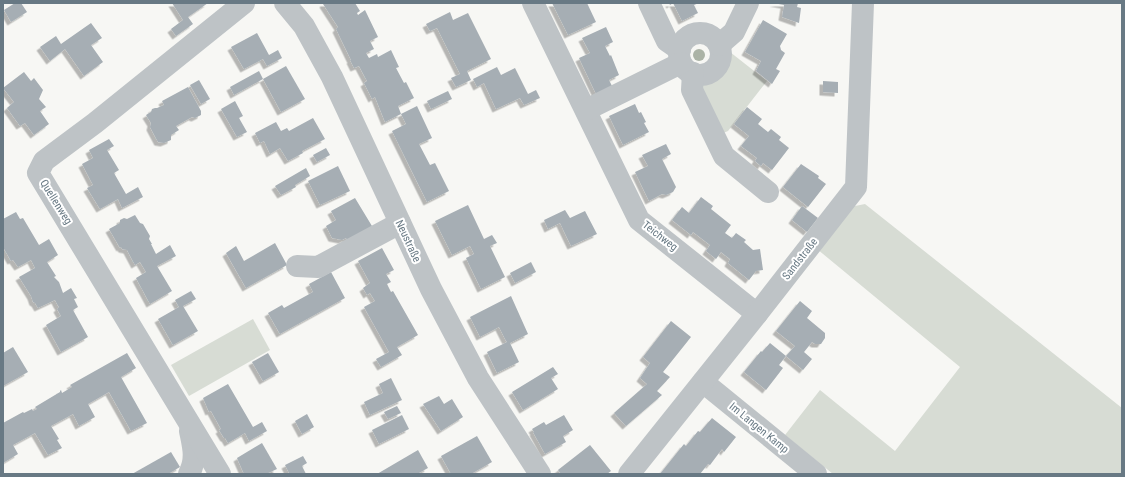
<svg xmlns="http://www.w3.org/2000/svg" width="1125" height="477" viewBox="0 0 1125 477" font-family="'Roboto Condensed',sans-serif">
<defs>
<filter id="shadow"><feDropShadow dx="-3.5" dy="3.5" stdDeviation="0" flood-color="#0004"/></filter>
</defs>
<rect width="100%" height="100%" fill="#f7f7f4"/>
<g fill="#d7dcd4">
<path d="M730,52L767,81L728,131L721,134L701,93L703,85C720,81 729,69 730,52Z"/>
<path d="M865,204L1122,408V474H833L785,435L820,390L895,451L960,367L817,249L850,207Z"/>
<path d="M253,319L270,350L189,396L171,365Z"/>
</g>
<g fill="#a6aeb4" filter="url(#shadow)">
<path d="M15,3H21L27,12L11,22L4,10Z"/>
<path d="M172,3H208L188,17L193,24L176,36L171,29L183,20Z"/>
<path d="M324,3H355L360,11L357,13L358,15L365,10L378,37L370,41L374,49L366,53L369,58L377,54L378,57L391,50L399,67L396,68L404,83L406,82L414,98L398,106L401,114L385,122L375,97L372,99L364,83L367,81L359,66L354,68L350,60H351L336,29L338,27L323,4Z"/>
<path d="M552,3H587L596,22L568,35Z"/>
<path d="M669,3H699L694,5L698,13L682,21L673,3L670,5Z"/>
<path d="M773,3H798L797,7L801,8L799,23L782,17L784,5Z"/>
<path d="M450,12L453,20L468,13L491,59L467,71L471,80L456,87L451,78L460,74L437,28L430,31L426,24Z"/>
<path d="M763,20L787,34L780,46L781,50L785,53L776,69L780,71L772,84L756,71L761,61L745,52Z"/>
<path d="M91,23L102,38L91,45L103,62L84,76L65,49L50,61L40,47L56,36L61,44Z"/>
<path d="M606,27L613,42L605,46L610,56L611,55L619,75L609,80L613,88L597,96L579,58L590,53L582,38Z"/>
<path d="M257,33L269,55L278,50L282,58L267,66L263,59L244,69L231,47Z"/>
<path d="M286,66L305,99L281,112L263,79Z"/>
<path d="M497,67L501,75L515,68L528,94L536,90L540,98L524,105L520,98L496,109L484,83L477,87L473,79Z"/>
<path d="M259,71L263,79L234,95L230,87Z"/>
<path d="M24,72L31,81L34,78L43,90L39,99L46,107L40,111L49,124L34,135L25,123L20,126L7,108L14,102L3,88Z"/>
<path d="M199,80L210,99L201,104L190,85Z"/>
<path d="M823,81L838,82V93L823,92Z"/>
<path d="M188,87L201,111V115L195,118L192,117L176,126L179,130L171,135V140L164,143L158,142L150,127L151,123L146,115L151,112L152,109L155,108H157L164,105L162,101Z"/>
<path d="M448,91L452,99L431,109L427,101Z"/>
<path d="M235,101L243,116L239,118L247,132L237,137L221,109Z"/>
<path d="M635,104L639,113L641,112L646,122L644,123L649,132L623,145L609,116Z"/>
<path d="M417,106L432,138L419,144L430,165L435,163L449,191L427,202L392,131L406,124L401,114Z"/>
<path d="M747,107L762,119L758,124L768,132L771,129L781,137L779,140L789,148L772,170L763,163L761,166L755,161L757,158L741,146L749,136L734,124Z"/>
<path d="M313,118L325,139L302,151L303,153L288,161L280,148L270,154L264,141L260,143L255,133L276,122L281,131L287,128L289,131Z"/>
<path d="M109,139L114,146L107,150L119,170L114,173L126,194L138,187L143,197L122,208L118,199L100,209L87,188L93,185L82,164L93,158L89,150Z"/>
<path d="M666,144L671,154L662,159L676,187L673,192L666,195L662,194L649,201L635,172L648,166L642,155Z"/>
<path d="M326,148L330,155L317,162L313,155Z"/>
<path d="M801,164L819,176L818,178L826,184L808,207L783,187Z"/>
<path d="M338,166L350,191L320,205L308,181Z"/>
<path d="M306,168L310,176L295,185L296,187L281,195L275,186Z"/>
<path d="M701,197L713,206L711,209L731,225L725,233L732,238L736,233L746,240L744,242L753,250L760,249L763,270L756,271L749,280L728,263L730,259L726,256L721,252L716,259L706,251L710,245L693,232L691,235L672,220L682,207L689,213Z"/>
<path d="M355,198L375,231L350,245L346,238L342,240L332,238L326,226L336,220L331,211Z"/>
<path d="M468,205L484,239L492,235L497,243L490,246L505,277L481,289L466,258L474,254L470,246L452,255L435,221Z"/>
<path d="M802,206L818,218L807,232L792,220Z"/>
<path d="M565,210L570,218L585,211L597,234L571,246L560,223L548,229L544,220Z"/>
<path d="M16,212L20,219L23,218L39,245L49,239L58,255L47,262L56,276L54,277L59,282L63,293L71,288L77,298L74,299L78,307L73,310L88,337L61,352L46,325L61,316L57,309L59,307L57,304L55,300L38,308L35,303L33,302L31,296L19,277L35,268L31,260L18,267L13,260L11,261L3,247V219Z"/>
<path d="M135,215L140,223L143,224L150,236L149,239L152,244H151L156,254L170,245L176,256L157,266L172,291L150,304L136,278L146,272L140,262L135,265L127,250L122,249L121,247L120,248L109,229L120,223V220L124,218L127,219Z"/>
<path d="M275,243L287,265L246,288L226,253L236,246L244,261Z"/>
<path d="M382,248L394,270L386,274L391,282L387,284L391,292L393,291L418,335L397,347L402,355L381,367L376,359L389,352L364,307L375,301L370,293L367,295L363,288L370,283L358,261Z"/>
<path d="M531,262L536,272L515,283L510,273Z"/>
<path d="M331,272L345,298L280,334L268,313L282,305L284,308L313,292L309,284Z"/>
<path d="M191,291L196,299L183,306L198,331L173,345L158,319L179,307L175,300Z"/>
<path d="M511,296L528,334L510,343L519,362L497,373L487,352L507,342L505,339L499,327L480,337L470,317Z"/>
<path d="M800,301L812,311L807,318L825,333V338L821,344H815L812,342L804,352L812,359L803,370L786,356L795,346L776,331Z"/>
<path d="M671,321L691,337L663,372L670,377L657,391L662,395L626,426L614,413L647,384L640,378L650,363L643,357Z"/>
<path d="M770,343L786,356L779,365L783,368L766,390L744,372L761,351L762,352Z"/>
<path d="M13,347L28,372L3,386V353Z"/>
<path d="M127,353L136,368L121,377L147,423L131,431L109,392L88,404L95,417L79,426L73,414L51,426L59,439L57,440L62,448L48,455L35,433L13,445L18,454L3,463V423L23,412L24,413L32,409L33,411L37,409L35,407L60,392V391L61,390L62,393L72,387L70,385Z"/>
<path d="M268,353L279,372L263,381L252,362Z"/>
<path d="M553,367L558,374L551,378L558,389L523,410L512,392Z"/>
<path d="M391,378L402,400L370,415L364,402L383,393L379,384Z"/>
<path d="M228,384L253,427L262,422L267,431L249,441L245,433L228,443L225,438H224L219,430L221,429L211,411L209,412L203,398Z"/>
<path d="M439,396L444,404L452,399L463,417L441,431L423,404Z"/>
<path d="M397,406L401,413L388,419L384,412Z"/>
<path d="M307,414L314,427L302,434L295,421Z"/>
<path d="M402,415L409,429L379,444L372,430Z"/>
<path d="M564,415L573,430L563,436L566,442L545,454L533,432H534L532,429L544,422L546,425Z"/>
<path d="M712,418L736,437L724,452L722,449L710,465L708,464L700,474H660L684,444L686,446L698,431L700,432Z"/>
<path d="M477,436L492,462L471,474H451L441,456Z"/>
<path d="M262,443L277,469L266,474H244L237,458Z"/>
<path d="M590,445L611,471L607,474H561L558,470Z"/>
<path d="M418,450L428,468L417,474H377Z"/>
<path d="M171,452L180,467L168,474H132Z"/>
<path d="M303,456L307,463L302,466L306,474H286L289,473L285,465Z"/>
</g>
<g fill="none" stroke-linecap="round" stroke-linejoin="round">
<g stroke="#bec3c6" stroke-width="22">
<path d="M285,3L304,26L332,77L431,289L478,378L540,474"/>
<path d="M533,3L639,220L757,314"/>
<path d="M649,3L667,41L680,50"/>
<circle cx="700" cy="54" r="21"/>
<path d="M719,45L734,32L748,3"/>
<path d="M693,73L692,90L724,156L768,192"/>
<path d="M586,110L681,63"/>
<path d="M297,266L318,267L400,223"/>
<path d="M703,382L816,474"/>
<path d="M189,474C197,459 193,446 190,431"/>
<path d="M220,474L38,173L44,161L95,123L244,3"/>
<path d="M629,474L757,314L856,187L863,3"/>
</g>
</g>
<circle fill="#abb3a6" cx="699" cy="55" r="6"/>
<g text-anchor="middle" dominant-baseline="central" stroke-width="4" stroke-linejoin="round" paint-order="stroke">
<g font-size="11" fill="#687984" stroke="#fff">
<text transform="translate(56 202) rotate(58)">Quellenweg</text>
<text transform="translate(660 236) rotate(38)">Teichweg</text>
<text transform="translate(408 241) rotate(65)">Neustraße</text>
<text transform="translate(800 259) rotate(-52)">Sandstraße</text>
<text transform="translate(759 428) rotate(39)">Im Langen Kamp</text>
</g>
</g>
<rect width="1125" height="477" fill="none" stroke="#687984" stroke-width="8"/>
</svg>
